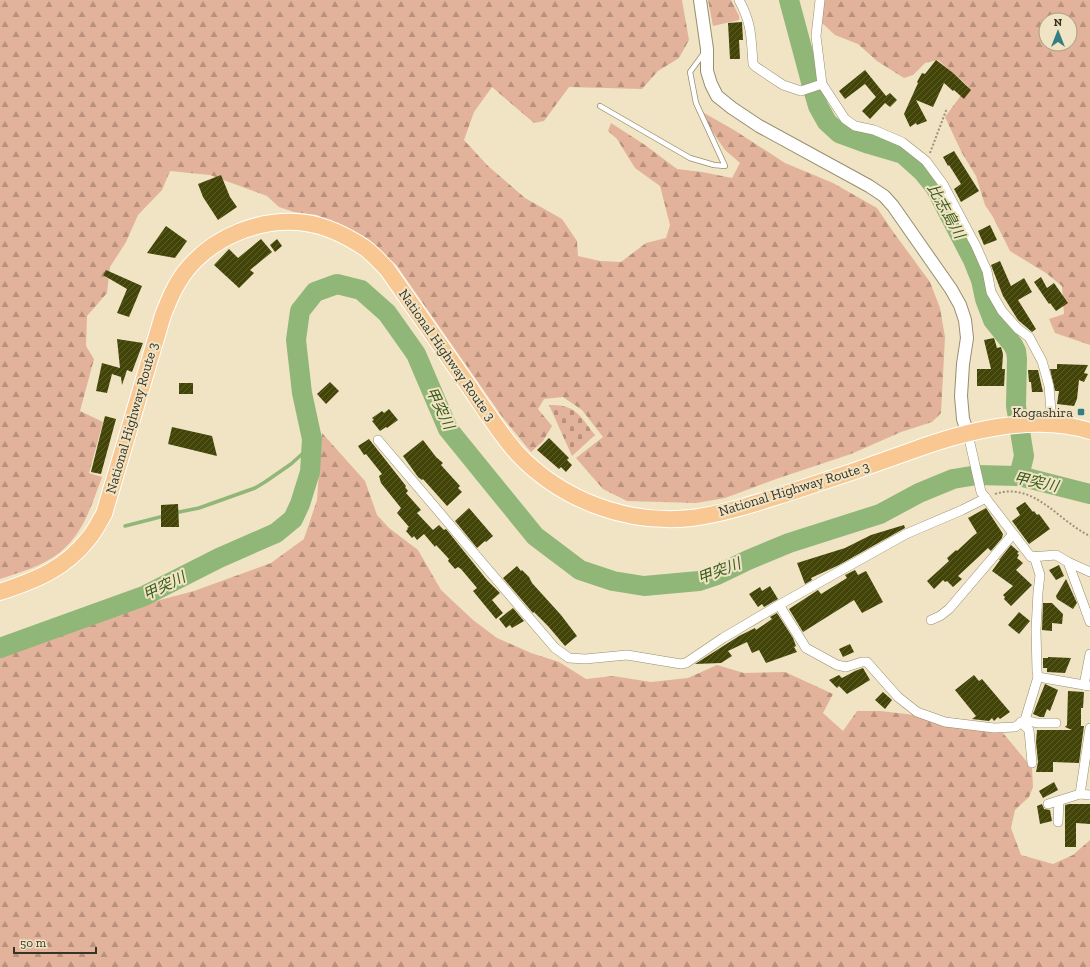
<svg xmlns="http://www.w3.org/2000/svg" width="1090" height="967" viewBox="0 0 1090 967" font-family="'Zilla Slab','Noto Sans JP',serif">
<defs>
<pattern id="forest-firs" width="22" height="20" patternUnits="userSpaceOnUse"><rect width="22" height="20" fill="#e2b29a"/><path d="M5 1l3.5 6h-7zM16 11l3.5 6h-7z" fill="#b8917d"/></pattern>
<pattern id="cemetery-stones" width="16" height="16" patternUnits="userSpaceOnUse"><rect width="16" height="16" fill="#e2b29a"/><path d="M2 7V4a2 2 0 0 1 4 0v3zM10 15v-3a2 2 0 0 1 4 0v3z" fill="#b8917d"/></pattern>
<pattern id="building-hatch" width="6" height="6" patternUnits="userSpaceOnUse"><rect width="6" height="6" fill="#424507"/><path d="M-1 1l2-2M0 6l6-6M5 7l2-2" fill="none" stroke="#5c5e2c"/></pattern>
</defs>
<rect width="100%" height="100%" fill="#f0e4c4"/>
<g fill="url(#forest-firs)" fill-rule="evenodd">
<path d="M0,0H682L689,40L679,58L658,71L642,89L569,87L544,121L534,123L492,87L474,112L464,140L488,166L525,198L562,219L577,241L578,256L600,261L621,262L646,243L666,238L670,225L660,186L635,168L617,139L608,131L611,123L645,145L677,169L702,172L732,178L740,163L725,150L697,109L734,130L785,163L833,183L877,208L894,233L930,282L940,308L945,337L941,413L932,422L901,432L851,454L776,479L725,498L696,503L627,501L603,489L576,458L603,437L582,410L563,397L544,399L538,409L552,426L543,441L531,452L503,418L397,266L368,239L317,215L294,212L279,207L267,196L210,175L170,171L162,190L138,215L126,242L110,267L107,293L87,316L86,346L94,359L80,411L103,422L89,473L102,477C89,512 80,545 43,563C30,570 14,574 0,579Z"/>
<path d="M708,0H731L739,16V20L713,26Z"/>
<path d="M825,0H1090V345L1055,333L1049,319L1064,314L1062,286L1046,273L1010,251L993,217L985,205L976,176L962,153L945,117L968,86L938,60L925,63L913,75L904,78L877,61L858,44L835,35L821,22ZM1046,20H1070V44H1046Z"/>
<path d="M322,433L365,481L377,515L389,528L418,550L441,590L473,620L497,638L531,653L559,662L586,679L613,676L651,682L688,678L717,665L744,673L785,672L833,694L823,713L843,731L857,711H880L915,715L1003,733L1032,768L1033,787L1029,797L1015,810L1011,828L1021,855L1053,864L1073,855L1090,840V967H0V652L66,625L194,591L271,563L304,539L317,500Z"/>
</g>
<path fill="url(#cemetery-stones)" d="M549,405C576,404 580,416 595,435L572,456Z"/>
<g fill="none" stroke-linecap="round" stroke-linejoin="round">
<g stroke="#90b778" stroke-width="3.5">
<path d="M174,513L199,508L255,488L265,482L291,464L311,446"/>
<path d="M125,526L164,516"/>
</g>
<g stroke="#90b778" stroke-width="20">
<path d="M789,0L811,82L818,106L827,122L839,133L869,144L903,154L922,171L935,187L973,260L981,280L985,299L993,320L1013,345L1016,351L1017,359L1016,406L1024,456L1019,476"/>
<path d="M0,648L144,596L219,558L276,533L293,519L300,504L310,472L312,439L302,393L296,340L300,311L315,292L337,284L361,290L387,313L416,354L448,429L535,536L580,570L613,581L644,586L699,581L717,575L748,560L789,543L880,514L919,493L953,479L977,475L1019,476L1090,494"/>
</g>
</g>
<g fill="url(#building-hatch)">
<path d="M742,22L743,40H739L740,59H730L728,23Z"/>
<path d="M936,60L952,72L971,90L964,99L954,90L953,91L944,83L933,107L916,100L927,121L917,125L916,123L910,127L904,114L918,83L917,82L922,73L925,74Z"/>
<path d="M865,70L886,96L890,93L897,100L890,107L885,103L870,119L862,111L876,97L865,84L845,99L839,91Z"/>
<path d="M954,151L979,191L961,202L954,189L961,184L949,165L948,166L943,157Z"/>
<path d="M221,175L230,197L237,207L218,220L203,197L198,184Z"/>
<path d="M990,225L997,240L984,245L978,231Z"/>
<path d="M166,226L187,241L175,258L147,253Z"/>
<path d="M261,239L272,252L250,270L254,273L239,288L214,265L229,249L238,258Z"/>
<path d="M277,239L282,246L275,252L270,245Z"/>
<path d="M1000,261L1011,286L1024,278L1032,292L1018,300L1036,329L1032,332L1018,320L1003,296L991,265Z"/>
<path d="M106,270L142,286L129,317L117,313L127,289L103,275Z"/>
<path d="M1041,277L1047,288L1054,283L1068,303L1056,311L1050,303L1049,304L1034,282Z"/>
<path d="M994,338L997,348L1001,347L1003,354L1002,369H1005L1004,386H977V369H991L984,340Z"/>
<path d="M117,339L143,343L132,372L127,370L122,385L121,377L112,374L107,393L96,391L102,363L120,368Z"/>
<path d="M1057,364L1088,365L1084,373L1088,374L1084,382L1079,380L1077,399L1074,406L1057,404L1059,391H1055L1050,369H1057Z"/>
<path d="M1028,370H1038L1043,392H1032L1031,382H1029Z"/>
<path d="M330,382L339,391L326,404L317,394Z"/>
<rect x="179" y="383" width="14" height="11"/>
<path d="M389,409L398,420L387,428L386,427L380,431L372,421L374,420L372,418L382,411L384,413Z"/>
<path d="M105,416L116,419L101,474L91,472Z"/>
<path d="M172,427L212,436L217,456L168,444Z"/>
<path d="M549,438L569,458L567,460L572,465L566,472L561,467L559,469L537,450Z"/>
<path d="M369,439L406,486L405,487L408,491L406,493L421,510L417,513L433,530L439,525L444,530L446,529L487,580L500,593L492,600L503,613L496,619L473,591L477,588L461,569L458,567L455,569L448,561L449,559L436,545L435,547L424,534L417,540L414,536L412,538L406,531L408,529L407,528L409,527L397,513L401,508L381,483L379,476L382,474L366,454L364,455L358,446Z"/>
<path d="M423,440L436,457L443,463L441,465L460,486L458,488L462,492L447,506L423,479L422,480L418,477L403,456Z"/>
<path d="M1025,502L1033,512L1034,511L1037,515L1039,514L1050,529L1029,544L1012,521L1020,515L1016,508Z"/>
<path d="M178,504L179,527H161V505Z"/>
<path d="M469,508L493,536L486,542L485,541L477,548L455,521Z"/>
<path d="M986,508L1003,534L1002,538L991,551L988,548L958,576L962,579L953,587L947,581L945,582L943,580L934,589L927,581L949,561L947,558L956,550L957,551L973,536L977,533L968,518Z"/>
<path d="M904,525L905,528L839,565L811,578L812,580L805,584L797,563L845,548L871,535Z"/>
<path d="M1011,545L1019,552L1017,553L1019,555L1017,558L1023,563L1016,570L1032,585L1011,606L1004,599L1005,597L1003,595L1013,586L992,571L1000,560H999Z"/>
<path d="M1059,565L1064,576L1056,580L1049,570Z"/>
<path d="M517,566L521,571L522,570L529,577L532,583L561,615L577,636L565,646L548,626L534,612L533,613L503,578Z"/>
<path d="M855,570L858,575L866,571L883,602L862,613L854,600L803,632L789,609L818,590L821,594L847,578L845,575Z"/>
<path d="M1066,579L1077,603L1073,609L1057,599L1056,596Z"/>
<path d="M770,586L778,599L764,607L762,604L758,607L749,594L760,587L762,591Z"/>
<path d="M1043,603H1052L1063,614L1062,624L1052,623V631L1042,630Z"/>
<path d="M513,608L524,621L512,628L510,625L506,628L499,619Z"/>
<path d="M1019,612L1030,621L1019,634L1008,625Z"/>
<path d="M777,613L793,638L796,646L794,647L797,652L766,663L759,650L752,653L747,642L728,651L732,656L721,663L695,664L739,636L755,628L756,630L772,619L770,617Z"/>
<path d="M850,644L854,652L843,657L839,649Z"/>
<path d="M1048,657L1071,658L1065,673L1047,672V668H1043V658H1048Z"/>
<path d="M863,668L870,680L847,694L839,686L837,688L829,680L839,675L842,678L855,671Z"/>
<path d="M974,675L979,681L982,679L1010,712L1000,719L998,717L994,721L992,718L989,721L972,719L976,716L955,690Z"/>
<path d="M1045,684L1058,690L1050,711L1047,709L1044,717H1040L1033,714Z"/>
<path d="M1068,691L1084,692L1083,708H1081V726H1084L1079,763L1053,762V772H1036L1038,762L1036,742L1037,730H1072L1065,727L1067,725Z"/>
<path d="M883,692L892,700L885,709L875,700Z"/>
<path d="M1054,782L1058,790L1043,798L1039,791Z"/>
<path d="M1042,804L1044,809L1050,810L1052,821L1040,824L1037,806Z"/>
<path d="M1069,804H1090V824L1076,823V847H1065V805Z"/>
</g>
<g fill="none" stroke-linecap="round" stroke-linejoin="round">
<g stroke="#978d6f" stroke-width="6">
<path id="lane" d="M600,106L690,158L714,165L725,166L696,103L690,72L704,53"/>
</g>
<g stroke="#978d6f" stroke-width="10">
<g id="street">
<path d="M739,0C752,24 751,37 753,64L756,67L783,85L801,91L822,84"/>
<path d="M820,0L816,36L822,84L845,119L855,126L874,130L902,142L926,161L943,184L976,246L987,271L991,292L1002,311L1018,329L1029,337L1042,361L1049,386L1052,424"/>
<path d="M968,434L981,492L1031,557L1056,555L1068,562L1090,622"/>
<path d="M378,440L479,559L555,648L569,658L585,659L627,655L681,664L686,663L723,638L779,605L906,534L962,510L986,498"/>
<path d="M1034,556L1040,575L1038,592L1036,630L1037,671L1038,677"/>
<path d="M1068,562L1090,572"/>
<path d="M779,605L806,648L837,665L846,667L862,662H867L898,697L917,712L945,722L994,728L1015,727L1025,720L1038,677L1084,685"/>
<path d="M931,620L940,616L949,609L1013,534"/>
<path d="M1089,686L1084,685L1090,654"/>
<path d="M1025,720L1037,723H1056"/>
<path d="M1021,722L1029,730L1032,763"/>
<path d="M1090,728L1080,794L1090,795"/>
<path d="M1048,804L1080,794"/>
<path d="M1058,822L1059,801"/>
</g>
</g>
<g stroke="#978d6f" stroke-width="14">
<path id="secondary" d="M700,0L707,49V71L711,84L717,96L732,108L759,126L869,186L884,196L893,206L951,289L960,305L965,320L967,338L963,364L961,396L963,419L968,434"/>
</g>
<g stroke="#fff" stroke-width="18">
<path id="highway" d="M0,592C36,580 65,569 89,538C95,531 99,522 104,514L163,315C169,300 175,285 185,272C213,236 261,217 306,223C327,226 347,236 365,248C373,254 380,262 387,269C414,308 441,346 468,385C483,407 500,434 517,453C561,500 627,525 691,518C724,514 756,503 788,493C829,480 870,466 911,451C965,431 1033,413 1090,431"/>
</g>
<g stroke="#9c937c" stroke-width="2" stroke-dasharray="2 2" stroke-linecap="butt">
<path d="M930,153L947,108"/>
<path d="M995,494C1034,481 1058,521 1090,536"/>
</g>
<use href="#lane" stroke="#fff" stroke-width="4.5"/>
<use href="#street" stroke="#fff" stroke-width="9"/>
<use href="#secondary" stroke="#fff" stroke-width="12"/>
<use href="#highway" stroke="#f9c892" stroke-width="16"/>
</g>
<rect fill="#347d80" stroke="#f0e4c4" stroke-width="1.5" x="1077" y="408" width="8" height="8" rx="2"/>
<g text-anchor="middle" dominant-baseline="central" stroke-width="4" stroke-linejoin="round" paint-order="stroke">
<g font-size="14" fill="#373326" stroke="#f0e4c4">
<text transform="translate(447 355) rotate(55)">National Highway Route 3</text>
<text transform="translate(132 418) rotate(-74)">National Highway Route 3</text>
<text transform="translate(794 489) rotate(-17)">National Highway Route 3</text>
</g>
<g font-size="14" fill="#373326" stroke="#f0e4c4" text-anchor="end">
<text x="1073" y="412">Kogashira</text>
</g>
<g font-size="15" font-style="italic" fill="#375c1a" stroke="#f0e4c4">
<text transform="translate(946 211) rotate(61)">比志島川</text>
<text transform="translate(440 408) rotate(64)">甲突川</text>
<text transform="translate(1036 482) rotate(12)">甲突川</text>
<text transform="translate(719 571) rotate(-21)">甲突川</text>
<text transform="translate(164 586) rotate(-26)">甲突川</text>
</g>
</g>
<g transform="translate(1058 32)"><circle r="19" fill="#f0e4c4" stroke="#a69d85"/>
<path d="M0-3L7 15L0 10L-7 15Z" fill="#347d80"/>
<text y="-6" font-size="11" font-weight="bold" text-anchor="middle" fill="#373326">N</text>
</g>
<path d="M14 947v6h82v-6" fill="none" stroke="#373326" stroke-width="2"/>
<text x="20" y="947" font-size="12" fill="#373326" stroke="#f0e4c4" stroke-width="3" paint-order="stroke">50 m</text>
</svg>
